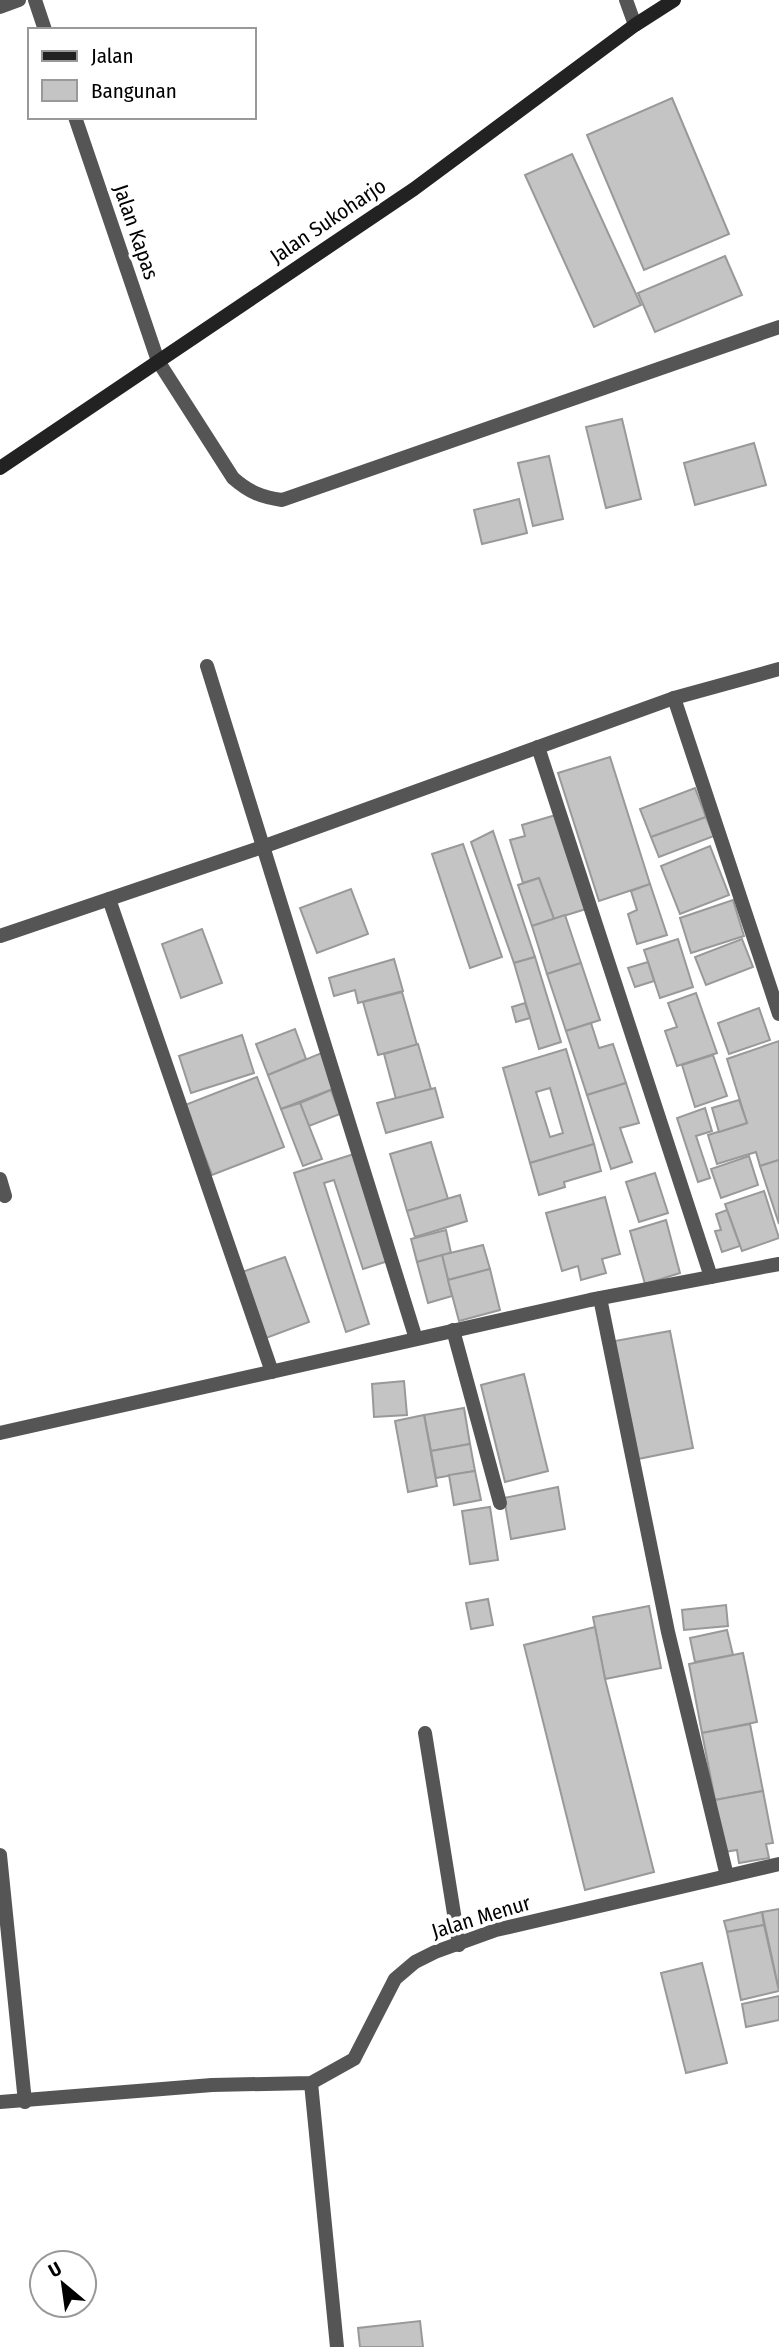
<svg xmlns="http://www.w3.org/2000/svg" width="779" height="2347" viewBox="0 0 779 2347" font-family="'Fira Sans Condensed',sans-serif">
<rect width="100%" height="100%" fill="#fff"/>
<g fill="#c4c4c4" stroke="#999" stroke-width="2" fill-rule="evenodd">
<path d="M672,98L729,234L644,270L587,135Z"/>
<path d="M572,154L641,305L594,327L525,175Z"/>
<path d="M725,256L742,295L655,332L638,293Z"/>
<path d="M622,419L641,499L606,508L586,427Z"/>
<path d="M754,443L766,485L695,505L684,463Z"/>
<path d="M549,456L563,519L533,526L518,463Z"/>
<path d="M519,499L527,533L482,544L474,510Z"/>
<path d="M610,757L650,884L599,901L558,773Z"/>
<path d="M695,788L706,817L651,837L640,809Z"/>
<path d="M559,814L589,908L554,919L539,878L523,883L510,840L525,836L522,825Z"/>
<path d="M706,817L714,836L659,857L651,837Z"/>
<path d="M493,831L535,957L514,963L471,842Z"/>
<path d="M463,844L502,957L470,968L432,854Z"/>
<path d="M710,846L729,895L680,914L661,866Z"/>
<path d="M539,878L554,919L532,926L518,885Z"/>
<path d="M650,884L667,935L637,944L628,914L637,910L631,891Z"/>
<path d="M351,889L368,934L317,953L300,908Z"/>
<path d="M733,900L744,936L691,953L680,918Z"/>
<path d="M565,915L581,963L547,974L532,926Z"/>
<path d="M202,929L222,983L181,998L162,944Z"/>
<path d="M678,939L693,987L660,998L644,950Z"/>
<path d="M742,939L753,967L706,985L695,957Z"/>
<path d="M535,957L561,1042L539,1049L514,963Z"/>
<path d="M394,959L403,991L358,1003L355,990L334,996L329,978Z"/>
<path d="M648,962L654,981L635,987L628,968Z"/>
<path d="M581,963L600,1020L566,1031L547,974Z"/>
<path d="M402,992L417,1045L378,1055L363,1002Z"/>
<path d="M696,993L717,1053L677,1066L665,1031L677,1027L668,1003Z"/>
<path d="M525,1003L530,1018L516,1022L512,1007Z"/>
<path d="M759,1008L770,1040L729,1054L718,1023Z"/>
<path d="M591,1023L599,1048L613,1044L626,1083L587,1095L566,1031Z"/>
<path d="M295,1029L306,1059L268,1075L256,1044Z"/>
<path d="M242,1035L254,1073L191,1093L179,1056Z"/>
<path d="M779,1041V1160L760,1166L756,1152L717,1164L708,1135L747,1123L727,1059Z"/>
<path d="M418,1044L431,1089L396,1099L384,1054Z"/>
<path d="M566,1049L594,1144L530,1163L503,1068ZM550,1088L563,1133L550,1137L536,1092Z"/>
<path d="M324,1052L338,1087L281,1109L268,1075Z"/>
<path d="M713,1055L727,1096L695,1107L682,1065Z"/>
<path d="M257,1077L284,1147L212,1175L185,1105Z"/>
<path d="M626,1083L639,1123L620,1128L632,1162L611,1169L587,1095Z"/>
<path d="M435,1088L443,1117L386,1133L377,1103Z"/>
<path d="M331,1090L340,1114L309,1126L300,1103Z"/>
<path d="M739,1100L747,1123L719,1132L712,1108Z"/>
<path d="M300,1103L322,1159L303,1166L281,1109Z"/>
<path d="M705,1108L712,1131L696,1136L710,1178L698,1182L677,1118Z"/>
<path d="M431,1142L448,1199L407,1211L390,1154Z"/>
<path d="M594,1144L601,1171L564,1182L565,1187L539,1195L530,1163Z"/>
<path d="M354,1154L388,1261L363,1269L334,1180L324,1183L369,1324L346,1332L294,1173Z"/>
<path d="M749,1156L758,1185L721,1198L711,1169Z"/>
<path d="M779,1160V1224L760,1166Z"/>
<path d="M655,1173L668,1213L639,1222L626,1182Z"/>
<path d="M764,1191L779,1238L742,1251L725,1204Z"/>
<path d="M460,1195L467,1221L415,1237L407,1211Z"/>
<path d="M605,1197L620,1254L602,1259L606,1273L581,1280L578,1266L562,1271L546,1213Z"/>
<path d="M727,1210L740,1246L722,1252L715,1231L721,1230L716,1214Z"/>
<path d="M666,1220L680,1273L645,1284L630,1231Z"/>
<path d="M446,1230L451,1253L417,1262L411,1239Z"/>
<path d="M483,1245L490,1269L448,1280L442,1255Z"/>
<path d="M442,1255L452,1296L428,1303L417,1262Z"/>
<path d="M285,1257L309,1322L266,1338L242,1272Z"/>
<path d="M490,1269L500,1310L459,1321L448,1280Z"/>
<path d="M670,1331L693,1448L638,1459L615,1341Z"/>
<path d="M524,1374L548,1471L505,1482L481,1385Z"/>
<path d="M404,1381L407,1415L374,1417L372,1384Z"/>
<path d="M464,1408L470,1444L431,1451L424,1415Z"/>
<path d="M424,1415L437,1486L408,1492L395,1421Z"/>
<path d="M470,1444L475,1471L436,1478L431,1451Z"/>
<path d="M475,1471L481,1500L454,1505L449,1475Z"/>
<path d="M558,1487L565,1529L511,1539L504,1498Z"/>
<path d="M490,1507L498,1560L470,1564L462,1511Z"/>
<path d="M488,1599L493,1625L471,1629L466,1603Z"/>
<path d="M726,1605L728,1626L684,1630L682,1610Z"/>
<path d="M649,1606L661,1668L605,1679L593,1617Z"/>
<path d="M595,1627L605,1679L654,1872L585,1890L524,1645Z"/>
<path d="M727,1630L733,1655L695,1662L690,1638Z"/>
<path d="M743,1653L757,1722L702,1733L689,1664Z"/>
<path d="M750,1724L763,1791L715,1800L702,1733Z"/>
<path d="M763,1791L773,1843L766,1844L769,1858L739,1863L737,1850L724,1852L715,1800Z"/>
<path d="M779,1909V1991L762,1912Z"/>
<path d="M762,1912L764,1925L727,1932L724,1921Z"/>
<path d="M764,1925L779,1991L741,2000L727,1932Z"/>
<path d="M702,1963L727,2063L686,2073L661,1973Z"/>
<path d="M779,1996V2020L746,2027L742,2004Z"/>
<path d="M420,2321L423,2347H360L358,2328Z"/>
</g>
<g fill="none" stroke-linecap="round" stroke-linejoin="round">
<g stroke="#555" stroke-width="14">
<path d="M35,0L45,30"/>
<path d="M626,0L635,25"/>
<path d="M0,7L19,0"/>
<path d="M75,117L158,361L233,478C249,492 261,497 282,500L779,327"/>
<path d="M207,666L416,1339"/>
<path d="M674,698L779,1014"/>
<path d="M538,747L711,1277"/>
<path d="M109,899L272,1372"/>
<path d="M0,936L265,846L674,698L779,669"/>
<path d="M0,1179L5,1196"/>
<path d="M600,1298L668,1632L727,1876"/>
<path d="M453,1330L500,1503"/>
<path d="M0,1433L590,1300L779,1264"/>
<path d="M425,1733L459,1945"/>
<path d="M0,1855L25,2102"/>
<path d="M311,2083L337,2347"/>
<path d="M0,2102L212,2085L311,2083L354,2059L395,1979L415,1962L435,1952L496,1930L779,1864"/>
</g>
<path stroke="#222" stroke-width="14" d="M0,468L414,189L635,25L674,0"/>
</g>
<g text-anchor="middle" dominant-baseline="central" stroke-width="7" stroke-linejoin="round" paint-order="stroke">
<g font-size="21" fill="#000" stroke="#fff">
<text transform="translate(328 221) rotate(-34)">Jalan Sukoharjo</text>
<text transform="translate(136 232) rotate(71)">Jalan Kapas</text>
<text transform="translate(481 1917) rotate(-17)">Jalan Menur</text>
</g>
</g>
<rect x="28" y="28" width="228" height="91" fill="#ffffff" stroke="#999999" stroke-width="2"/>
<rect x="42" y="51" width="35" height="10" fill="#222222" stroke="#999999" stroke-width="2"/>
<text x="91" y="63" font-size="21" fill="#000000">Jalan</text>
<rect x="42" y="80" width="35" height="21" fill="#c4c4c4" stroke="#999999" stroke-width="2"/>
<text x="91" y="98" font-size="21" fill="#000000">Bangunan</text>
<g transform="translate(63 2284) rotate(331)"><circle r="33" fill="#ffffff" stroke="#999999" stroke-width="2"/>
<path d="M0-5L12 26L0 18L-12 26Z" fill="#000000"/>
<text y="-10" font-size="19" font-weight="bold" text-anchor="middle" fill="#000000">U</text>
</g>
</svg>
